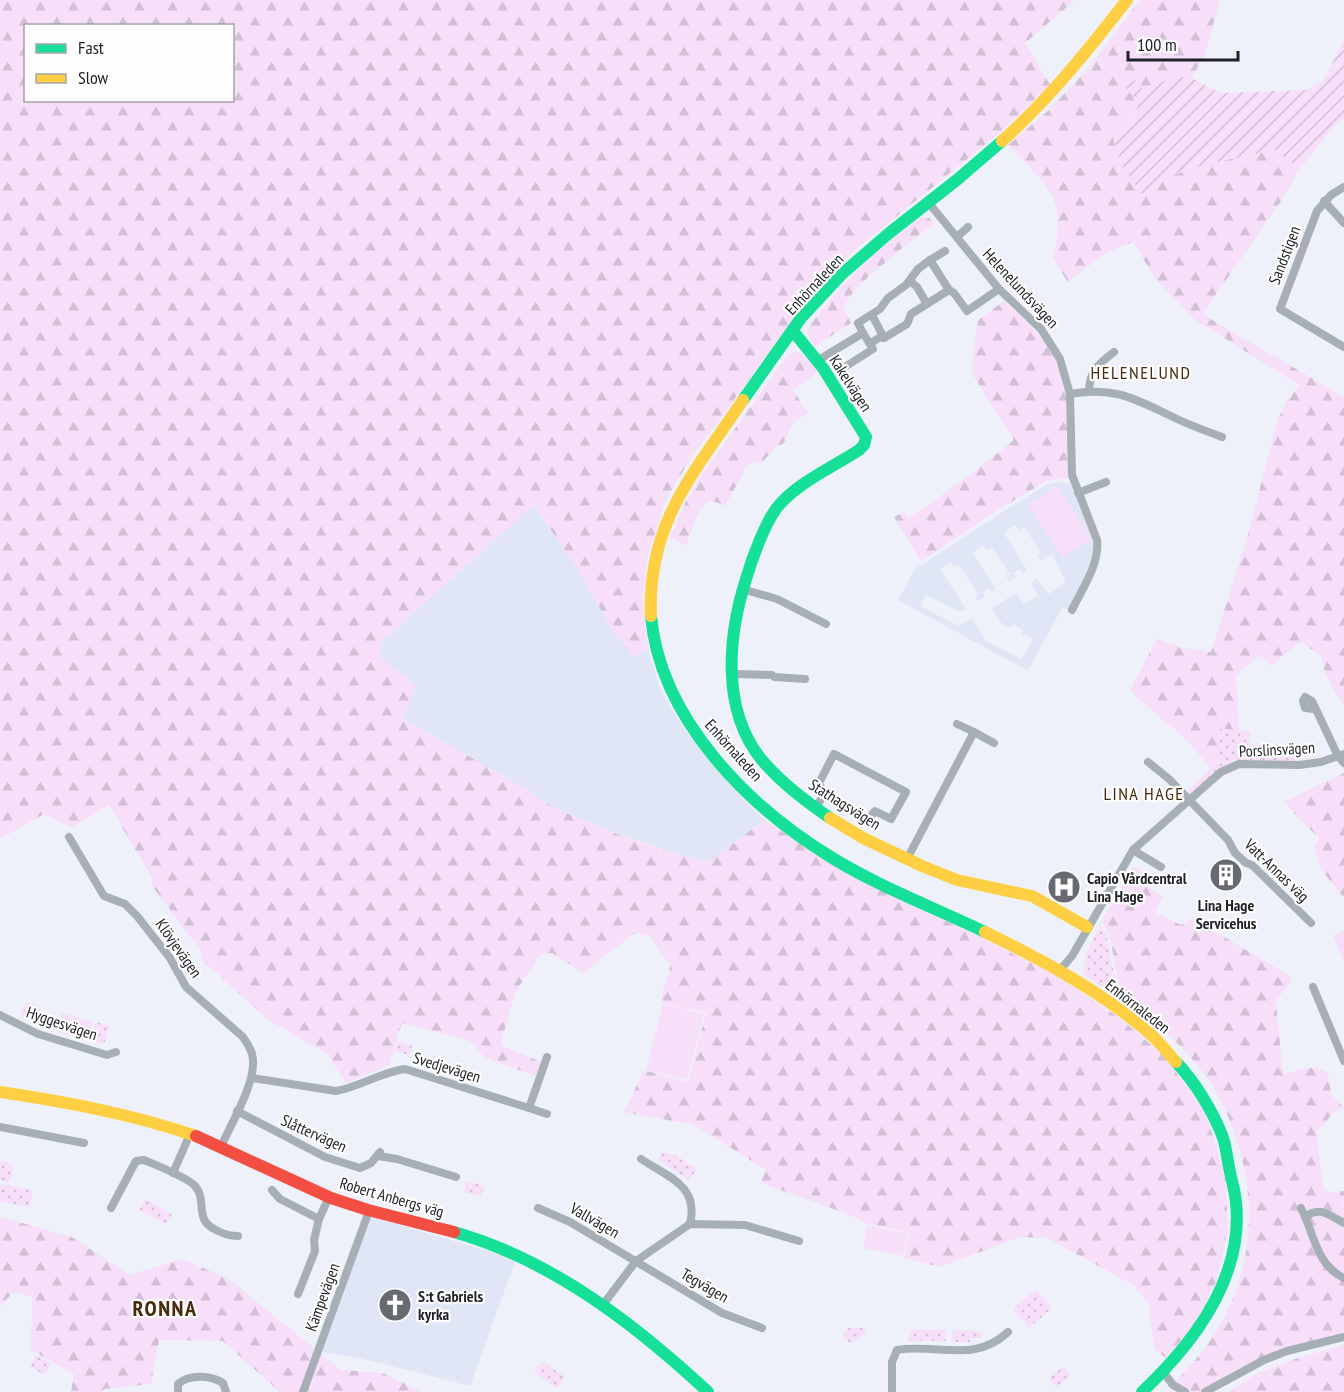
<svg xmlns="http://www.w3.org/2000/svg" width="1344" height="1392" viewBox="0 0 1344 1392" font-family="'PT Sans Narrow',sans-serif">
<defs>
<pattern id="grass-dots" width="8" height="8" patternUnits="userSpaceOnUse" patternTransform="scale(1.5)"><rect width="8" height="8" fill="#f7dffa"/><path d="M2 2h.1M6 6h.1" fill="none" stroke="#d3bfd6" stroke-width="1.8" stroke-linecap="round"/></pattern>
<pattern id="forest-firs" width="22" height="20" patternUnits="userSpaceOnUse" patternTransform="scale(1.5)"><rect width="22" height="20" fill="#f7dffa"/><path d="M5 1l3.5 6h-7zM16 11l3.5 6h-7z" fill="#d3bfd6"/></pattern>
<pattern id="garden-furrows" width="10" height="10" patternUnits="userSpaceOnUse" patternTransform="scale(1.5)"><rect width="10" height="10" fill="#f7dffa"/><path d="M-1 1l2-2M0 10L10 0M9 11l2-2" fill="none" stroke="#d3bfd6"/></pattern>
</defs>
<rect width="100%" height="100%" fill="#eef1f9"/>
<g fill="#e0e6f5" fill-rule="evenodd">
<path d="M1058,482L1075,484L1098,548L1072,610L1062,608L1028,671L898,600L915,569L1009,508L1048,484ZM1015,525L1019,530L1024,527L1041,553L1038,556L1041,561L1046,556L1052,555L1066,582L1049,594L1037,579L1031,583L1038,595L1024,604L1016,593L992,608L1002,624L1010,628L1013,624L1023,630L1022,634L1033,639L1022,659L986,641L972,618L959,626L920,606L926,595L960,612L966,609L940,569L951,563L954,568L959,565L978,594L975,597L978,601L985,597L982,592L989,588L992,592L996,590L973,553L983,545L987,550L992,548L1010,574L1006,576L1009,581L1016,577L1014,573L1019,569L1023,573L1027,570L1004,533Z"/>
<path d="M534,505L577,568L610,626L634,657L648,649L661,691L682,726L733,789L764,820L709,862L684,856L604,829L543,803L533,793L402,718L379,656L383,640Z"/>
<path d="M368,1216L516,1259L470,1386L363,1359L321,1352Z"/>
</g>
<g fill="url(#grass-dots)">
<path d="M1213,728L1251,731L1248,744L1265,746L1297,754L1299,765L1239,764L1190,801L1184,795L1215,764L1216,734Z"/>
<path d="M1100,925L1106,933L1119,998L1083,974L1086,954Z"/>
<path d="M26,1002L40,1009L34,1021L20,1014Z"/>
<path d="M96,1022L109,1026L104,1044L91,1041Z"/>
<path d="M398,1041L412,1045L409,1055L395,1051Z"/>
<path d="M662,1152L677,1156L697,1169L689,1180L657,1159Z"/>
<path d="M0,1161L10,1163L13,1167L11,1178L8,1182L0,1180Z"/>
<path d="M467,1181L484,1186L481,1196L464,1192Z"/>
<path d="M0,1184L33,1190L30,1207L0,1201Z"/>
<path d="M145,1199L172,1214L166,1224L139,1210Z"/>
<path d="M591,1219L615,1234L612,1239L588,1224Z"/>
<path d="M1036,1289L1052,1308L1029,1328L1013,1309Z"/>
<path d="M849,1328H865V1333L851,1344L844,1338V1332Z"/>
<path d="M910,1330H946V1341H909Z"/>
<path d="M953,1330L982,1331L981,1338H970V1342H952Z"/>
<path d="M36,1355L51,1363L45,1375L30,1367Z"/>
<path d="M542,1361L565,1377L557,1388L534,1372Z"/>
<path d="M1064,1366L1071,1375L1056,1387L1049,1378Z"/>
</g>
<g fill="url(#forest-firs)" fill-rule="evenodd">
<path d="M0,0H1075L1025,43L1050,85L998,134L829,271L689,461L666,499L647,558L643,600L648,649L634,657L610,626L577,568L534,505L383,640L379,656L417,686L402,718L533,793C547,806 563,812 581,819C622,837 665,852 709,862L764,820L851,876L980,937L1057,976L1120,1018L1163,1055L1205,1111L1225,1173L1228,1228L1217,1280L1195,1324L1166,1358L1154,1349L1149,1304L1133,1285L1047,1238L1020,1237L940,1267L904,1258L909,1233L866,1223L845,1213L761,1183L765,1169L694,1125L624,1112L644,1070L688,1082L706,1013L662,1002C660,990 669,978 670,965L649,936L635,933L583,973L552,953L540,955L516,991L500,1045L541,1062L536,1076L484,1057L470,1041L402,1023L389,1065L346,1083L327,1054L267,1019L201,959V951L152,886V878L109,805L71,828L44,814L0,839ZM26,26H232V100H26Z"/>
<path d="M1140,0H1220L1205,54L1192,78C1175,75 1160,85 1143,90C1139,91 1133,91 1128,91L1139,102C1134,115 1127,130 1113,134C1116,161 1127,173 1142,194C1183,163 1228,161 1276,149L1300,169L1278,206L1202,314L1344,397V707L1325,674L1322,657L1302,642L1292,648L1271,666L1259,655L1236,676L1239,730L1213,728C1219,740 1223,758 1211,768L1180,733L1161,719L1130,690L1157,639C1174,647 1193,650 1211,652L1247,538L1278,419L1286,402L1299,385L1194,319L1155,278L1133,242L1106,253L1068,282L1053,259C1056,244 1059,227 1057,212C1056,190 1023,160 1008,145L1049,110L1091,65Z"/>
<path d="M918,218H929L935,224C917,235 902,248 887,261C868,278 854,286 843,309L851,323L814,347L808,335L809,326L836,293L867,260Z"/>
<path d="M1004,301C1035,329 1060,351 1067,395C1071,422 1064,451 1070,478L1046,481L995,512L921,562L894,517L904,512L909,518L966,478L1014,440L971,372L978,320Z"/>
<path d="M796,351L807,357L818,372L793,390L808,413L794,422L783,444L776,446L761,464L755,461L747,466L725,506C719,503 713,500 707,503C697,508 689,535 687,546L670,538L686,501L703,473L788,355Z"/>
<path d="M1344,773V898L1320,868L1315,847L1319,838L1283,802Z"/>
<path d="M1133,866L1148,876L1143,885L1163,896L1155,912L1181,925L1193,918L1293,978L1276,1001L1283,1074C1299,1071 1312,1062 1328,1073L1331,1094L1344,1108C1328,1112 1329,1123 1316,1132C1318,1141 1322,1185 1325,1189C1329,1194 1339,1191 1344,1191V1201L1342,1204L1344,1206V1337L1287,1351L1205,1392H1185L1173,1385C1187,1369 1203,1353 1214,1335C1250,1278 1258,1213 1239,1148C1231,1120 1220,1094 1202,1071C1188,1054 1174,1039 1158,1025C1147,1015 1128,1004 1122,990C1111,968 1116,941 1102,921Z"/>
<path d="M0,1217L72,1237L129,1275L183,1259L230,1280L341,1370L383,1373L422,1392H280L223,1341L159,1340L151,1384L104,1389L102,1392H71L74,1374L31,1350L32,1297L13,1292L0,1307Z"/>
<path d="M1344,1345V1392H1229L1257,1373L1301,1357Z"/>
</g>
<path fill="url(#garden-furrows)" d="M1344,40V119L1334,126L1300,169L1275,150C1228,161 1183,163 1142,194C1127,173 1116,161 1113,134C1127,130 1135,115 1139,102L1128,91L1125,84L1136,80L1143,90L1175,77H1185L1192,78L1220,93L1306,90C1331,83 1331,58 1344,40Z"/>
<g fill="#f7dffa">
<path d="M1058,486L1091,539L1062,558L1028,505Z"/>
<path d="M1344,931V962L1333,935Z"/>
<path d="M663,1003L704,1014L687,1080L646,1070Z"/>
<path d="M62,1013L93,1022L88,1040L57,1032Z"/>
<path d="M867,1225L908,1234L903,1256L863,1248Z"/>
</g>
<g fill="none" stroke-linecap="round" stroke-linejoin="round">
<g stroke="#a6afb5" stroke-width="8">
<path d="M1344,187L1331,195L1317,211L1280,309L1344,347"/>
<path d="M1324,201L1344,223"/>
<path d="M928,202L999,289L1041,329L1060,359L1070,394L1072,475L1097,540C1100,564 1082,589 1072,610"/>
<path d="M957,237L968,227"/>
<path d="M945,251L930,260L949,290"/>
<path d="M910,281L917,287L927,304"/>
<path d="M872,315L884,338"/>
<path d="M863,333L858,323L880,309L888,298L906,285L918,269L930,260"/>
<path d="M870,344L880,337L884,338L907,324L911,314L949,290L954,293L967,311L999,289"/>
<path d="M817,361L863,333L873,349L840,370L830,353"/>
<path d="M1089,391C1090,369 1098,365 1114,352"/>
<path d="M1070,394C1115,386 1135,399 1173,417C1189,425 1206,431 1222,437"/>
<path d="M1078,493L1106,482"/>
<path d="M742,589L777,599L826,624"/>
<path d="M734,674L772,675L774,677L805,679"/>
<path d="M1314,709L1305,708L1303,701L1305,697L1312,701L1338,756L1344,763"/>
<path d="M957,724L974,732"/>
<path d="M1148,762L1169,779L1228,840L1235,853L1246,863L1252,865L1311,923"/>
<path d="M815,808L824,795L869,819L875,811L891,819L906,792L834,754L819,783L824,795"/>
<path d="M69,837L104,896L125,904L137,916L170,958L186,987L243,1037C246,1042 250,1047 252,1054C259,1079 231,1123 221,1147"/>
<path d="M1133,850L1161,867"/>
<path d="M907,859L974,732L994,743"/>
<path d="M1060,970L1072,956L1133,850L1221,772L1239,764L1299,765L1321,762L1344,754"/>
<path d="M1313,987L1344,1061"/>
<path d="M0,1015L38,1034L107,1055L116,1052"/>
<path d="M252,1078L336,1091C360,1087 381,1072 405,1069L529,1108L547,1057"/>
<path d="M529,1108L547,1114"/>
<path d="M237,1111L325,1157L360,1168L371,1163L380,1152"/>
<path d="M0,1127L84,1143"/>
<path d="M378,1156L397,1159L456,1177"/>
<path d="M641,1159C668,1177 699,1185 690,1224"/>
<path d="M173,1173L190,1134"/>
<path d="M272,1190L280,1199L319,1219"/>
<path d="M111,1208L136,1161L144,1160C156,1165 187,1177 195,1186C208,1201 193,1219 216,1230C224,1234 229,1236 238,1236"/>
<path d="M538,1208L570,1222L722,1313L762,1328"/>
<path d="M1301,1208C1314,1233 1316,1265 1344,1278"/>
<path d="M1305,1217C1320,1205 1330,1216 1344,1223"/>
<path d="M298,1294L315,1251L314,1240L319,1219L329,1197"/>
<path d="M602,1306L636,1261L690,1224L745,1225L799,1241"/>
<path d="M1164,1373L1173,1385L1185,1392"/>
<path d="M178,1392V1384C189,1374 211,1375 223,1383L226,1392"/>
<path d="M303,1392L369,1211"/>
<path d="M892,1392V1362L897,1350C937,1343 974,1364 1008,1332"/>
<path d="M1205,1392L1264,1360L1287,1351L1344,1337"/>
</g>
<g stroke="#16e098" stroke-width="12">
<path d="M793,331L823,368L866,437L864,445L859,450C833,467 801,481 780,504C766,519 752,559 746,579C728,636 721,709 761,759C781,783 805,801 830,818"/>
<path d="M743,400L801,318L842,274L888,234L958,179L1002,141"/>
<path d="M651,616C660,719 749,808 834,859C882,888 935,908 985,932"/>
<path d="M454,1232C552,1260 635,1324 708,1392"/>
<path d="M1142,1392C1193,1344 1244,1277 1236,1202C1235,1191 1231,1178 1229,1167C1227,1157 1226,1145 1222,1135C1212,1110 1195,1082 1176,1062"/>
</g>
<g stroke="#ffcf43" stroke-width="12">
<path d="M1002,141C1050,98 1088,50 1127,0"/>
<path d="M651,616C647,523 694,473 743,400"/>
<path d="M830,818L863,838L922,866L957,880L1032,896L1087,927"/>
<path d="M985,932C1042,960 1099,990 1148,1032C1158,1040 1167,1052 1176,1062"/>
<path d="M0,1092C66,1102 132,1114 196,1136"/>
</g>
<path stroke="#f24e42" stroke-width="12" d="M196,1136L331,1198L368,1210L454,1232"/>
</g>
<defs>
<g id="building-disc" transform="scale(1.725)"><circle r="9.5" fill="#676a70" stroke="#fdfdfd"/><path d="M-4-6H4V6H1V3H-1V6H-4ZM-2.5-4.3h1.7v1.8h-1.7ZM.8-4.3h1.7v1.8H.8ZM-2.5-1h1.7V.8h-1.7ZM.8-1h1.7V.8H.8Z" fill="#fff"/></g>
<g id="hospital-disc" transform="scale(1.725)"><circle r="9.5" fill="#676a70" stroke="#fdfdfd"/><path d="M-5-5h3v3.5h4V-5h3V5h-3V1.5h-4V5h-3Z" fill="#fff"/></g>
<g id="church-disc" transform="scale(1.725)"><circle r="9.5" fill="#676a70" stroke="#fdfdfd"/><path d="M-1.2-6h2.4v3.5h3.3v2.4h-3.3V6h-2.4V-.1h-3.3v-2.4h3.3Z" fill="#fff"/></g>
</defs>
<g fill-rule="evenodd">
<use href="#building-disc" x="1226" y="875"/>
<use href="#hospital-disc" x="1064" y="887"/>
<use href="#church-disc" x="395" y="1305"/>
</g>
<g text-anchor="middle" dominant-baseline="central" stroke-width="4.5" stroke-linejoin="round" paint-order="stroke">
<g font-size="16" fill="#1f2126" stroke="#fdfdfd">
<text transform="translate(1284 255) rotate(-69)">Sandstigen</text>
<text transform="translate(814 284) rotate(-47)">Enhörnaleden</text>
<text transform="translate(1021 288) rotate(47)">Helenelundsvägen</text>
<text transform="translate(851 383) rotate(57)">Kakelvägen</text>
<text transform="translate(1277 749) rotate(-3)">Porslinsvägen</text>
<text transform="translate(734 750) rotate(48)">Enhörnaleden</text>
<text transform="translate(845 804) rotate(32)">Stathagsvägen</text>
<text transform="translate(1277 870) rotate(44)">Vatt-Annas väg</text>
<text transform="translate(179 948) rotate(55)">Klövjevägen</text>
<text transform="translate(1138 1006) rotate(38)">Enhörnaleden</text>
<text transform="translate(62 1023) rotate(19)">Hyggesvägen</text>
<text transform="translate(447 1067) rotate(17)">Svedjevägen</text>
<text transform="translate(314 1133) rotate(24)">Slåttervägen</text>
<text transform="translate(392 1197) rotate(16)">Robert Anbergs väg</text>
<text transform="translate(595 1220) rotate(30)">Vallvägen</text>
<text transform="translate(705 1285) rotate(30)">Tegvägen</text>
<text transform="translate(322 1297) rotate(-70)">Kämpevägen</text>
</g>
<g font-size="16" font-weight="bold" fill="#1f2126" stroke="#fdfdfd" text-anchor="start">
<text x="1087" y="878">Capio Vårdcentral<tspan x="1087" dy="18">Lina Hage</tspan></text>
<text x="1226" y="905" text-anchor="middle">Lina Hage<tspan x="1226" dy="18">Servicehus</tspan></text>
<text x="418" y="1296">S:t Gabriels<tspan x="418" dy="18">kyrka</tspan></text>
</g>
<g font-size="18" letter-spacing="1.5" fill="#472b0d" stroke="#fdfdfd">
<text x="1141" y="372">HELENELUND</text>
<text x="1144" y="793">LINA HAGE</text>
</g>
<g font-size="22" font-weight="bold" letter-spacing="1.5" fill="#472b0d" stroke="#fdfdfd">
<text x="165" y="1308">RONNA</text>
</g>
</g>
<rect x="24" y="24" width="210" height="78" fill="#fdfdfd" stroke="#a4a5a7" stroke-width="1.5"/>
<rect x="36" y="44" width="30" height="9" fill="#16e098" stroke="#a4a5a7" stroke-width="1.5"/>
<text x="78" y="54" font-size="18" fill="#1f2126">Fast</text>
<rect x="36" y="74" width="30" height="9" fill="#ffcf43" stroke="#a4a5a7" stroke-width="1.5"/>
<text x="78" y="84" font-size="18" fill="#1f2126">Slow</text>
<path d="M1128 51v9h110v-9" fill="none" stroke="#1f2126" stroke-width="3"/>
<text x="1137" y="51" font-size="18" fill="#1f2126" stroke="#fdfdfd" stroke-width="4.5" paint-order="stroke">100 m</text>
</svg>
